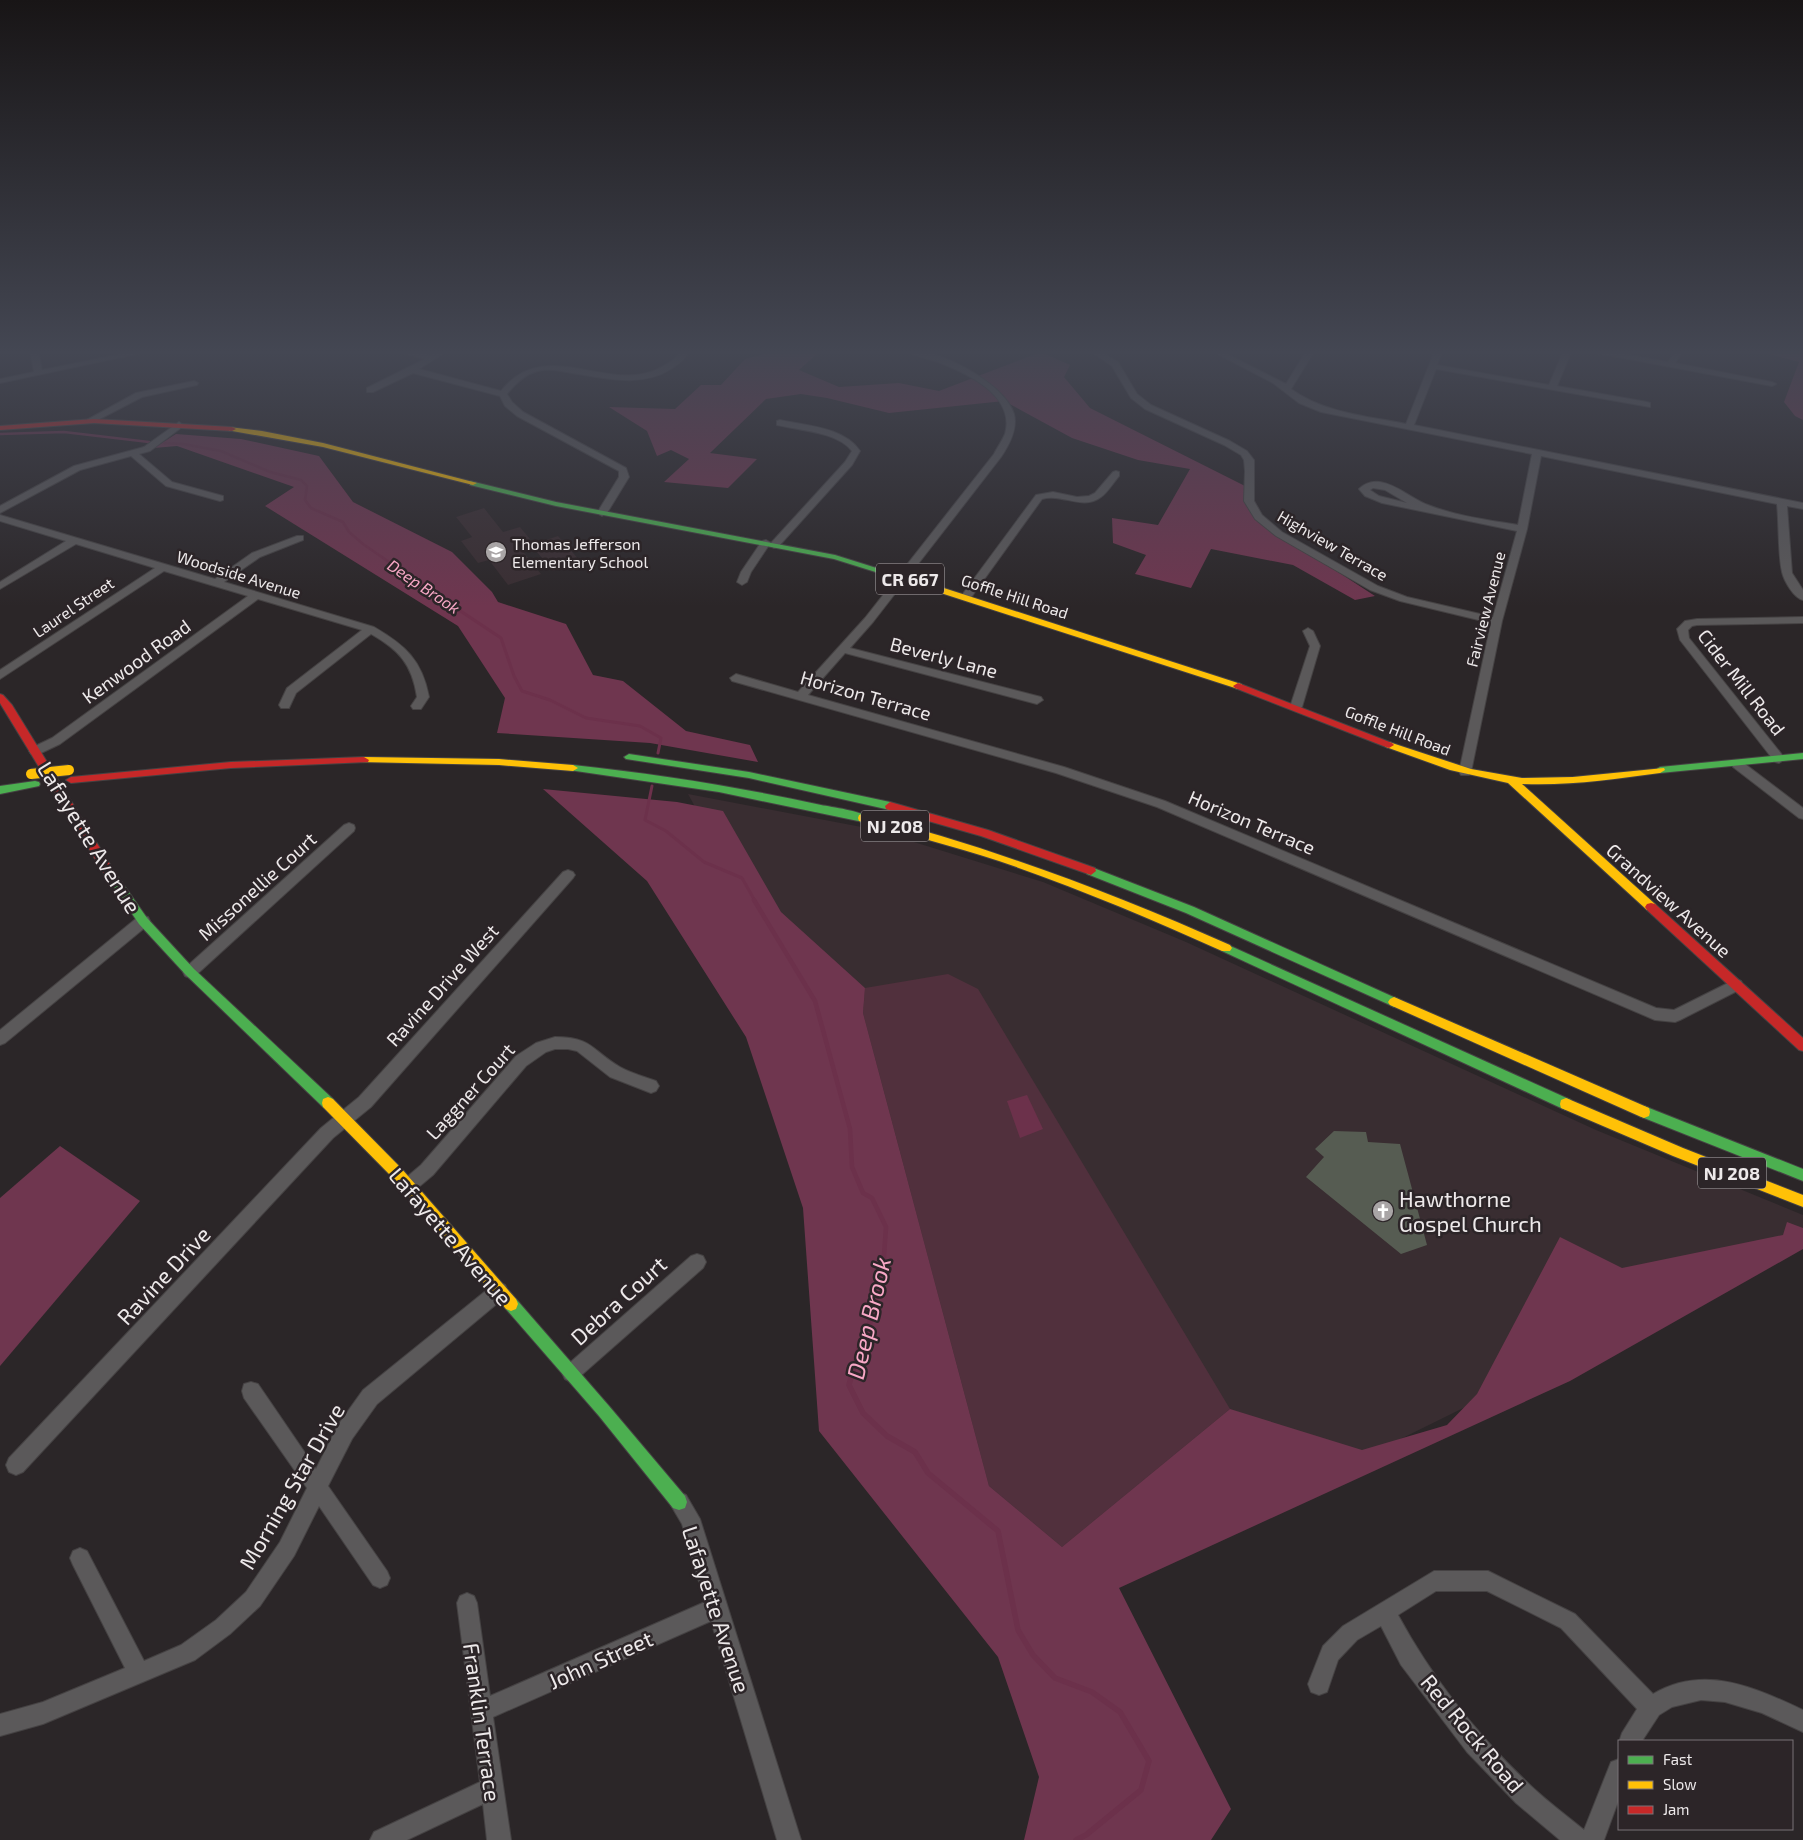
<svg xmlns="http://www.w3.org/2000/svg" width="1803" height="1840" viewBox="0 0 1803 1840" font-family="'Exo 2',sans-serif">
<rect width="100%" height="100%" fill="#2b2628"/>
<g fill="#392d31">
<path d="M484,508L503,532L520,527L530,539L517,544L541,574L508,585L489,560L478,563L461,541L472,537L456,517Z"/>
<path d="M558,536L581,562L553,571L531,545Z"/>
<path d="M688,794L872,829L1043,882L1186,942L1596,1130L1803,1215V1240L1117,1579L1019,1568L799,996Z"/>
</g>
<path fill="#51303d" d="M948,974L978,989L1230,1409L1062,1547L989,1486L863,1013L865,988Z"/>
<g fill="#6f364f">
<path d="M779,350H808L818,353L799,370L839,387L899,383L939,391L1041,352L1070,365L1064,377L1090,408L1247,487L1269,527L1375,596L1355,600L1293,565L1211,549L1191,588L1135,574L1146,555L1113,543L1112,518L1158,525L1190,469L1138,460L1072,438L1004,401L889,413L827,398L801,394L766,399L710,453L757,459L728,488L664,482L689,459L671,450L657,456L647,431L609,407L675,409L701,385H721L745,359Z"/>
<path d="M1759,350H1803V420L1795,416L1784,402L1799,362L1757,351Z"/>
<path d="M176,434L241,439L319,456L353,502L452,552L492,592L498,602L566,624L593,675L623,681L686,731L750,745L758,762L650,743L497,733L505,698L458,626L265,506L294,487L177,446L154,448Z"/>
<path d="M543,789L677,802L723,811L781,912L865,988L863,1013L989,1486L1062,1547L1230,1409L1362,1450L1447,1425L1477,1394L1560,1237L1622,1268L1783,1235L1787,1222L1803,1228V1249L1570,1381L1119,1588L1231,1809L1211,1840H1024L1039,1777L998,1657L819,1431L803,1208L746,1037L647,881Z"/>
<path d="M60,1146L140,1201L0,1366V1198Z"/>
</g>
<path fill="#6c314b" d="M1027,1095L1043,1129L1020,1138L1007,1101Z"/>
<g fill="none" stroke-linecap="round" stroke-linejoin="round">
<g stroke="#6c314b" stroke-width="2.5">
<path d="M0,434L64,432L149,442"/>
<path d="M164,443L183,444L221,451L270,472L301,480L307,486L305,500L311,508L343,522L349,532L363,544L428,589"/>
</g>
<g stroke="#6c314b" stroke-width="3">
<path d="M426,588L501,638L514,676L522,691L550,700L586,718L640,726L661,738L658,753"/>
<path d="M652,786L645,820L666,831L704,862L742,878L755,901"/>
</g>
<path stroke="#6c314b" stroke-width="4.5" d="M754,900L815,1001L850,1129L852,1167L863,1193L872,1198L886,1227L883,1270L873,1308"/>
<path stroke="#6c314b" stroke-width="5.5" d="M874,1307L869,1326L859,1348L849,1385L863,1413L887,1436L915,1452L928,1473L998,1531L1018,1630L1033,1655L1055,1678L1092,1692L1120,1712L1149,1761L1141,1790L1086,1835L1076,1840"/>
</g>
<path fill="#565c52" d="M1334,1131L1366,1132L1368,1142L1400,1144L1427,1245L1401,1254L1306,1177L1324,1157L1315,1149Z"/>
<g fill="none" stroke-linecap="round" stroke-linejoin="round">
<g stroke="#454243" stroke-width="2">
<g id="street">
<path d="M30,350H38L42,370L141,350H155L0,383V379L34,372Z"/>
<path d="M392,350H405L430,355L440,350H449L419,369L501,391C547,333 612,399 665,365C672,361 679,357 681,350H689C686,359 678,364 671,369C641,388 605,378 572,373C561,371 549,368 538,371C525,374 515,384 507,394L512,402L523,412L626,468L629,477L607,513L602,516L597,513L619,477V471L517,416L505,406L500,396L413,373L373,392H367V388L425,359Z"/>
<path d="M906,350C936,347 1005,383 1014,414C1018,429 1009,445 1001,457L873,622L850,648L1041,697L1043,700L1037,704L845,653L808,695L1064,767L1165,801L1656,1008L1674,1010L1736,979L1741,981L1743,985L1741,989L1680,1020L1675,1022L1655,1020L1157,807L1056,773L732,681L730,678L736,674L798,692L865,618L994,454C997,448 1002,441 1005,434C1016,395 966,373 938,362C928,359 914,356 906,350Z"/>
<path d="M1089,350H1098L1118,362L1137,394L1151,405L1230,441L1247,451L1254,460V501L1262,515L1282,532L1378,586L1407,597L1493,617L1517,531L1382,503L1365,496L1359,489C1365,483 1372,481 1380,482C1398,485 1412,499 1428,505C1456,516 1488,520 1518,525L1532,454L1321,412L1299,403L1273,383L1210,350H1219L1286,384L1307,350H1315L1291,389C1324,413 1367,416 1406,424L1435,350H1443L1437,365L1549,385L1564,350H1572L1557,386L1647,402L1650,403V407L1436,369L1414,425L1803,503V509L1787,506L1792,573L1803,590V600C1794,598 1784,581 1782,572C1778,555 1779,523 1777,504L1541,456L1527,529L1502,621L1471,772L1469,775H1461L1459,772L1491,623L1400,601L1370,590L1276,536L1255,519L1244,501L1245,471L1244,460L1241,455L1224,445L1145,409L1131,398L1112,366ZM1373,488L1385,490L1407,503L1379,496L1370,490Z"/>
<path d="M1587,350H1602L1668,362L1676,350H1684L1675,363L1772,382L1776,384L1772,386L1591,352Z"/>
<path d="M194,381L198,383L197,385L142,397L92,423L85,421L136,393Z"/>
<path d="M780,420C807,426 844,427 860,451L852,465L778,547L774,548L769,545L751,572L747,582L742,585L737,582L741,572L762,541L766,540L771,543L845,462L852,451C838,432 798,430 777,425V421Z"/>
<path d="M179,422L183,425L182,427L150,451L139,454L172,482L223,496V500L220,501L166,486L131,456L80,470L0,513V506L74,466L144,447Z"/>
<path d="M1116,471L1119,472V476C1113,483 1108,492 1101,497C1083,511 1062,493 1042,499L970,599H962L961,597L962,595L1036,495L1053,492L1077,497L1089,496L1095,493L1113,472Z"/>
<path d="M0,515L215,579L252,553L297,536H303V540L260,557L224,582L374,627C405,645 422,660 429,697L421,709H413L411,706L417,697C412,664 399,650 371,634L296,693L289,708H281L279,705L287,688L362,630L258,599L60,744L39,754H31L29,751L31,748L52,738L248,596L164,571L0,679V670L155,568L76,544L0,589V582L66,541L0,521Z"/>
<path d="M1803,617V623L1697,625L1692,626L1688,630L1689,638L1783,756L1785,759L1779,763L1775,762L1680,640L1677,629L1685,621L1697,619Z"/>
<path d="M1308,628L1313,631L1320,646L1302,707L1296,711L1290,707L1310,646L1303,631Z"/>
<path d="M1737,760L1741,761L1803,808V819L1799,818L1733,767L1731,764L1733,761Z"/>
<path d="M349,823L354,825L355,828L354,831L195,976L190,978L185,976L183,972L185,968L344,825Z"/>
<path d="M568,870L573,872L575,875L573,878L371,1107L333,1138L23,1472L16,1475L9,1472L6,1465L9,1458L321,1128L359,1097L563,872Z"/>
<path d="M143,916L148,917L150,921L148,925L5,1043L0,1045V1030L138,917Z"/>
<path d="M555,1037C593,1037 592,1051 620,1067C631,1073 645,1077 656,1081L659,1086L656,1091L651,1093L610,1077L577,1051L568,1049H555L546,1052L526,1066L433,1175L414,1191L408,1194L402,1191L400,1186L402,1181L421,1165L516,1056L536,1043Z"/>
<path d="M697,1254L703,1256L706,1262L703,1268L577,1379L571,1382L565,1379L562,1373L565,1367L691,1256Z"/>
<path d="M499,1282L505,1285L508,1291L505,1297L377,1404L352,1439L328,1486L387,1571L390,1578L387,1585L380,1588L373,1585L319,1506L294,1556L260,1606L230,1634L195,1660L43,1724L0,1736V1714L43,1702L125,1668L73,1565L70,1558L73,1551L80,1548L87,1551L144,1661L181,1645L216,1620L246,1592L280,1542L307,1488L244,1398L242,1391L244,1384L251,1382L258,1384L316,1469L338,1425L363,1390L493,1285Z"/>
<path d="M679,1492L686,1495L700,1519L801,1840H777L711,1621L493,1717L511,1840H487L483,1804L407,1840H370L374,1832L480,1782L457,1603L460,1596L467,1593L474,1596L477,1603L490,1696L705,1602L682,1524L669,1502L672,1495Z"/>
<path d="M1434,1571H1488L1575,1614L1653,1694C1704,1664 1754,1687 1803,1710V1732L1762,1713L1725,1702L1701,1700L1672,1707L1659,1715L1642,1741L1619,1742L1622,1733L1637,1709L1561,1628L1487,1591H1436L1398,1615C1432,1678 1479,1737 1531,1786C1548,1802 1567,1816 1584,1830L1611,1762L1619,1759V1799L1604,1840H1560L1516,1803L1467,1752L1401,1665L1381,1626L1357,1640L1338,1660L1327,1692L1319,1695L1311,1692L1308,1684L1323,1646L1343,1626Z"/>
</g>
</g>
<g stroke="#454243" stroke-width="2">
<g id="fast">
<path d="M470,481L556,502L835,555L886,571L882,574L834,559L556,506L470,485Z"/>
<path d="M1803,753V759L1660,773L1655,770L1660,767Z"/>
<path d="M629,754L749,772L890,802L895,806L890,810L749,778L626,759L624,757Z"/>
<path d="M573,765C657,774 739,787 821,805C831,807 863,811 868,818L863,822L719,792L569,770L568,768Z"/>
<path d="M35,781L39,782L40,784L39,786L0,794V786Z"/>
<path d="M1091,867L1194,907L1398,999L1400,1002L1398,1005L1394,1007L1390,1005L1186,913L1087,874L1086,871Z"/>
<path d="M110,870L114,871L147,918L194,969L333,1099L334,1103L333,1107L328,1109L323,1107L186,975L139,924L105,874Z"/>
<path d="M1226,944L1571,1100L1572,1104L1571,1108L1566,1110L1561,1108L1222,951L1220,948L1222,945Z"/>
<path d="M1644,1106L1803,1169V1181L1639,1116L1638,1112L1639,1108Z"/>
<path d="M511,1297L516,1299L609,1406L685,1496L687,1502L685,1508L679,1510L673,1508L599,1416L506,1309L504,1304L506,1299Z"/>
</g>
</g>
<g stroke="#454243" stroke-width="2">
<g id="slow">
<path d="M229,427L262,431L323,443L477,483L473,485L323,447L232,431H229Z"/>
<path d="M882,568L1241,684L1243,686L1238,689L1235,688L879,573L878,571Z"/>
<path d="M1389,742L1471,769L1522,778L1573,777L1664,768L1665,770L1660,773C1614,779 1569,786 1522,784L1655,904L1657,907L1655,910H1647L1508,783L1450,770L1386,747L1384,745Z"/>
<path d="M364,757L499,759L573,765L578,768L573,771L499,765L360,762L359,760Z"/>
<path d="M863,814C990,847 1111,892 1230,945L1232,948L1230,951H1222C1149,918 1075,887 999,861C953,846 906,834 859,821L858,818L859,815Z"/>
<path d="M1394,997L1649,1108L1650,1112L1649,1116L1644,1118L1639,1116L1390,1005L1388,1002L1390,999Z"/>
<path d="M328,1097L333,1099L401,1168L516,1299L518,1304L516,1309L511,1311L506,1309L391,1176L323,1107L322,1103L323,1099Z"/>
<path d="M1566,1098L1683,1148L1803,1195V1207L1673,1156L1561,1108L1560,1104L1561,1100Z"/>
</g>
</g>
<g stroke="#454243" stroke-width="2">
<g id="jam">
<path d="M94,419L232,427L236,429L232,431L94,423L0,430V426Z"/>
<path d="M1238,683L1392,743L1394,745L1389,748L1386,747L1235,688L1233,686Z"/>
<path d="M0,694L3,695L12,705L114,871L115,874L114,877H106L0,703Z"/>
<path d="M364,757L369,760L368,762L231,768L71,783L66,780L71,777L231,762Z"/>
<path d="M890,802L988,830L1095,868L1096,871L1091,875L981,836L886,809L885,806Z"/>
<path d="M1651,903L1655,904L1803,1038V1051L1799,1050L1647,910L1645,907L1647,904Z"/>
</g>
</g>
<use href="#street" fill="#5b595a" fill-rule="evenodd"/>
<use href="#fast" fill="#4caf50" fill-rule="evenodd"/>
<use href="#slow" fill="#ffc107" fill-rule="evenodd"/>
<use href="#jam" fill="#c62828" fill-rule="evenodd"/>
<g stroke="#454243" stroke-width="12" stroke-linecap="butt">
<path id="slow-bridge" d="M31,774L69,770"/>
</g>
<use href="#slow-bridge" stroke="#ffc107" stroke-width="10"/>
</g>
<linearGradient id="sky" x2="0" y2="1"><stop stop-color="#181516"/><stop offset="0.58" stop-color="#444753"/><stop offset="1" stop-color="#444753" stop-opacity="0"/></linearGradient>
<rect width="1803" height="607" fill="url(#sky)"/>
<defs>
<g id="school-disc" transform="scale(1.125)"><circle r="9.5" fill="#a9a5a6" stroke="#2c2528"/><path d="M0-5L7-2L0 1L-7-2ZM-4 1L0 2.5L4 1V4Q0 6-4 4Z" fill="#fff"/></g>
<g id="church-disc" transform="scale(1.125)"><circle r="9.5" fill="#a9a5a6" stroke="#2c2528"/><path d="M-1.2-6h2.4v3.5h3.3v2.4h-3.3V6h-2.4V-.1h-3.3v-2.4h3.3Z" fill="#fff"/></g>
</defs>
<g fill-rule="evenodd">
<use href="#school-disc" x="496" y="552"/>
<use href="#church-disc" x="1383" y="1211"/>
</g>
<g text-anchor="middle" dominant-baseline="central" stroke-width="5" stroke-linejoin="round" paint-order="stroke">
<g font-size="16" fill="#ede9ea" stroke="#2c2528" text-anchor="start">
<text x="512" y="543">Thomas Jefferson<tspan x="512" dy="18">Elementary School</tspan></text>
</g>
<g font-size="16" fill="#ede9ea" stroke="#2c2528">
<text transform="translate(1333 545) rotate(30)">Highview Terrace</text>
<text transform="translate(239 574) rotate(17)">Woodside Avenue</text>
<text transform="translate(1015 596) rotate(18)">Goffle Hill Road</text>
<text transform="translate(73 607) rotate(-34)">Laurel Street</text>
<text transform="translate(1485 609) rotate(-76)">Fairview Avenue</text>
<text transform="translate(1398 730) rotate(21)">Goffle Hill Road</text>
</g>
<g font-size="16" font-style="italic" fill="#f8a8c6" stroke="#2c2528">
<text transform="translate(424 586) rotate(34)">Deep Brook</text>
</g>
<g fill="#2c2528" stroke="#b3aeb0" stroke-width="1">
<rect x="876" y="563.5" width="68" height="31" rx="4"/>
<rect x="861" y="810.5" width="68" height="31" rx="4"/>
<rect x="1698" y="1157.5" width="68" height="31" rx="4"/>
</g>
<g font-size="18" font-weight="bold" fill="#ede9ea">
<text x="910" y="579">CR 667</text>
<text x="895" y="826">NJ 208</text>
<text x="1732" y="1173">NJ 208</text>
</g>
<g font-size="19" fill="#ede9ea" stroke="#2c2528">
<text transform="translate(944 657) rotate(15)">Beverly Lane</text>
<text transform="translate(136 661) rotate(-36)">Kenwood Road</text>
<text transform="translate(1742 682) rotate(52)">Cider Mill Road</text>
<text transform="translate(866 695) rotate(16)">Horizon Terrace</text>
<text transform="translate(1252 822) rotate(23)">Horizon Terrace</text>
<text transform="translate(257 886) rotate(-42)">Missonellie Court</text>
<text transform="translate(1669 900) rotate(42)">Grandview Avenue</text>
<text transform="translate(442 985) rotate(-48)">Ravine Drive West</text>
<text transform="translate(470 1091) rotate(-48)">Laggner Court</text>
</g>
<g font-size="22" fill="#ede9ea" stroke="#2c2528">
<text transform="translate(90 837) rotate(58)">Lafayette Avenue</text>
<text transform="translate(451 1236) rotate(49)">Lafayette Avenue</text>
<text transform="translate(163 1275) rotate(-47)">Ravine Drive</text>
<text transform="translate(618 1300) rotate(-42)">Debra Court</text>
<text transform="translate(291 1486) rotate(-60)">Morning Star Drive</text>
<text transform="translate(717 1609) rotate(72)">Lafayette Avenue</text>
<text transform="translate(600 1659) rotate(-24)">John Street</text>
<text transform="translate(483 1722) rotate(82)">Franklin Terrace</text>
<text transform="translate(1473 1733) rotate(50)">Red Rock Road</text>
</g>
<g font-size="22" fill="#ede9ea" stroke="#2c2528" text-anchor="start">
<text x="1399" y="1198">Hawthorne<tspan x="1399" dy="25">Gospel Church</tspan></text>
</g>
<g font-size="24" font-style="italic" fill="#f8a8c6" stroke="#2c2528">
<text transform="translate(868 1318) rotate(-77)">Deep Brook</text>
</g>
</g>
<rect x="1618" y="1740" width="175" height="90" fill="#2c2528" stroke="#797376"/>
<rect x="1628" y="1756" width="25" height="8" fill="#4caf50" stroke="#797376"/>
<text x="1663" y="1765" font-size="15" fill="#ede9ea">Fast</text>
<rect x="1628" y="1781" width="25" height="8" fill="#ffc107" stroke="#797376"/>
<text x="1663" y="1790" font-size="15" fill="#ede9ea">Slow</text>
<rect x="1628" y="1806" width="25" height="8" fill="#c62828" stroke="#797376"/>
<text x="1663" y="1815" font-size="15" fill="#ede9ea">Jam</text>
</svg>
